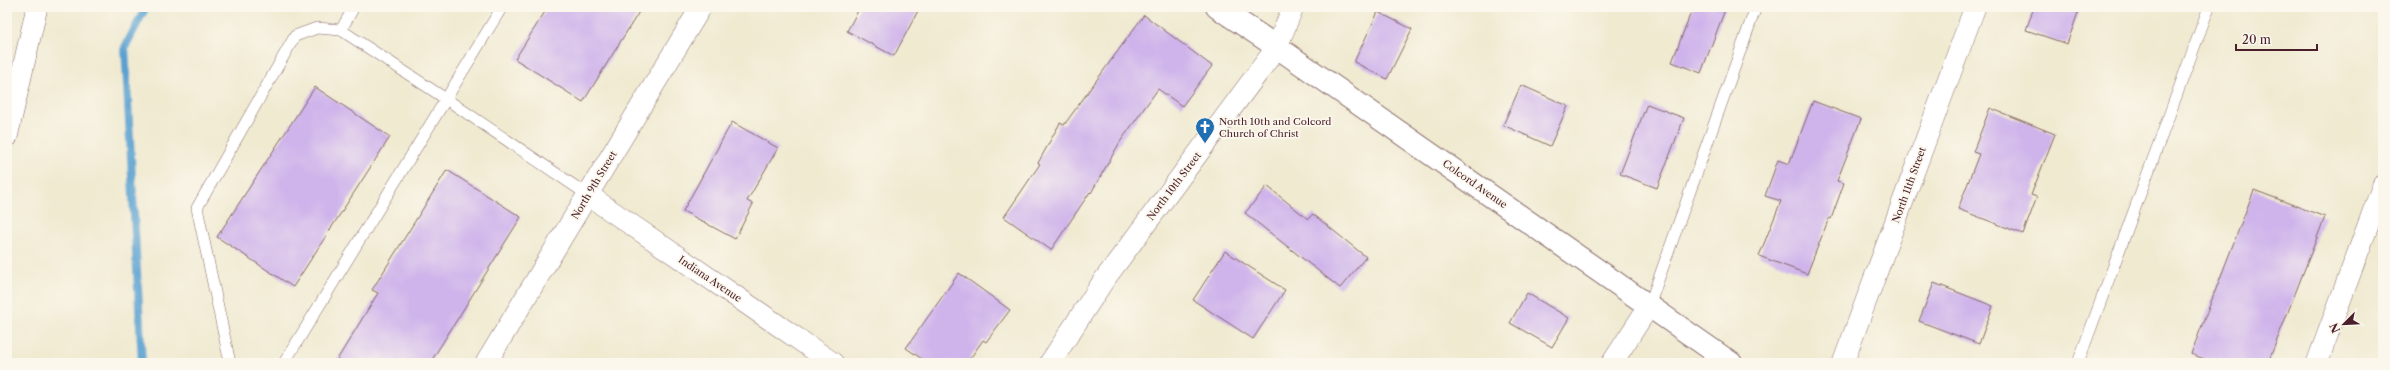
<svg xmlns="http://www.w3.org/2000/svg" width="2390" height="370" viewBox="0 0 2390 370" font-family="'Libre Caslon Text',serif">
<rect width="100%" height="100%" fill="#fbf7ec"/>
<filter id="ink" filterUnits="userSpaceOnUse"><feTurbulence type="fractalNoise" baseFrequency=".025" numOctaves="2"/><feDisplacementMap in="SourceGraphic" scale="8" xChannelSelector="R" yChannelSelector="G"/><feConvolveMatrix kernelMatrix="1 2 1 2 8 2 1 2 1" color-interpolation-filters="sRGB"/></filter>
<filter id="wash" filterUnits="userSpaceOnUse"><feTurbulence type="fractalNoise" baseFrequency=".012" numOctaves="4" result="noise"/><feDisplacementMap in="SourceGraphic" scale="16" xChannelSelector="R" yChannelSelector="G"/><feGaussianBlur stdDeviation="0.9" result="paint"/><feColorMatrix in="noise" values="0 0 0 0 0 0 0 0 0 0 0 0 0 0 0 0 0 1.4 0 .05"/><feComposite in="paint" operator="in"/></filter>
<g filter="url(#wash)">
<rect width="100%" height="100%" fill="#f0ead1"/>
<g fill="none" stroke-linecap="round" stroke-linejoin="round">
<path stroke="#5aa1d0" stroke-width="8" d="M142,363L125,47L146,7"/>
</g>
<g id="blocks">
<g fill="#cfb4eb">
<path d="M548,7H642L583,102L515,59Z"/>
<path d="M860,7H920L894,56L847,31Z"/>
<path d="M1693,7H1726L1701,73L1672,62Z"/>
<path d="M2034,7H2080L2067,44L2026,30Z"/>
<path d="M1378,12L1412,29L1387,79L1354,62Z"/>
<path d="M1144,15L1212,66L1182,106L1158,89L1120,142L1091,193L1090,192L1051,250L1004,217L1040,164L1038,163L1060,123L1064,125Z"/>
<path d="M1521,85L1568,106L1550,146L1503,125Z"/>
<path d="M315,87L390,137L293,287L217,237Z"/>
<path d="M1813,101L1861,119L1837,181L1844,183L1831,219L1829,218L1807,274L1759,256L1781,201L1765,196L1778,160L1789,164Z"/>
<path d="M1647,104L1684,118L1657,188L1620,174Z"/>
<path d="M1990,108L2055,134L2031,195L2037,197L2023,234L1958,209L1979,154L1973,152Z"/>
<path d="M732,122L778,148L747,201L753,204L735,239L683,211Z"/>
<path d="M447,170L521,217L430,363H335L378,293L372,290Z"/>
<path d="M1267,186L1308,219L1313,214L1366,257L1340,288L1245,213Z"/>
<path d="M2254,190L2325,217L2268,363H2215L2191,354Z"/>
<path d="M1225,251L1285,290L1253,339L1193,300Z"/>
<path d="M959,273L1010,310L986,342L983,340L967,363H928L906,348Z"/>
<path d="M1934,283L1993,306L1979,344L1919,321Z"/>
<path d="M1527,293L1569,318L1552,347L1510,323Z"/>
</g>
</g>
</g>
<g filter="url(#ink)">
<use href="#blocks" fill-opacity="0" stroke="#846665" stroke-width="1"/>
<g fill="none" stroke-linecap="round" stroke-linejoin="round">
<g stroke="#846665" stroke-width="12">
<g id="service">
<path d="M354,7L341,30L446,99L502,7"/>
<path d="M1649,306L1756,7"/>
<path d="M230,363L197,208L295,36L317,28L341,30"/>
<path d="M284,363L446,99L588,195"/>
<path d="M2078,363L2209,7"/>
</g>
</g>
<g stroke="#846665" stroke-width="22">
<g id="minor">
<path d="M7,137L37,7"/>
<path d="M588,195L833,363"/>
<path d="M486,363L701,7"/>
<path d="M1050,363L1104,280L1277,47L1293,7"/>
<path d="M1612,363L1649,306"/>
<path d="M1843,363L1975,7"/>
<path d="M2317,363L2383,185"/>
</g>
</g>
<g stroke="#846665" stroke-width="24">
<path id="tertiary" d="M1217,7L1277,47L1731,363"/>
</g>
<use href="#service" stroke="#fff" stroke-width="11"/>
<use href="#minor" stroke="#fff" stroke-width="21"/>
<use href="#tertiary" stroke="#fff" stroke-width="22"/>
</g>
</g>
<defs>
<g id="church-pin" transform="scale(1)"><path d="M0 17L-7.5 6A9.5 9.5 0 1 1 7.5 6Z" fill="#1f6fb2" stroke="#fbf7ec"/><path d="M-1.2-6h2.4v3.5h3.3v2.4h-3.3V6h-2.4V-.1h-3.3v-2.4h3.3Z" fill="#fff"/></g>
</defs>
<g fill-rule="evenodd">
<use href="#church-pin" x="1205" y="127"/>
</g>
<g text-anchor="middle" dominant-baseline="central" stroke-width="3.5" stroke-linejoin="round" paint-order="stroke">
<g font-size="10" fill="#4a1f2b" stroke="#fbf7ec" text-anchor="start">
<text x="1219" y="121">North 10th and Colcord<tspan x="1219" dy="12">Church of Christ</tspan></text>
</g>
<g font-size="10" fill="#4a1f2b" stroke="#fbf7ec">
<text transform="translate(1475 184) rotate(35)">Colcord Avenue</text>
<text transform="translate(594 185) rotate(-59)">North 9th Street</text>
<text transform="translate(1909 185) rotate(-70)">North 11th Street</text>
<text transform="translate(1174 186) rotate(-53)">North 10th Street</text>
<text transform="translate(710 279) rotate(34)">Indiana Avenue</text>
</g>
</g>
<rect width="2390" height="370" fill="none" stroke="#fbf7ec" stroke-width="24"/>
<g transform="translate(2344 324) rotate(246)" stroke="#fbf7ec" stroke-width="3" paint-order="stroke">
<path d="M0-3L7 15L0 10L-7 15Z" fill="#4a1f2b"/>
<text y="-6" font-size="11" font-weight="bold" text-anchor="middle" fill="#4a1f2b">N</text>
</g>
<path d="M2236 44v6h81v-6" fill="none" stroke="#4a1f2b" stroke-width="2"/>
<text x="2242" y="44" font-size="12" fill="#4a1f2b" stroke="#fbf7ec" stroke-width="3" paint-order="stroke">20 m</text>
</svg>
